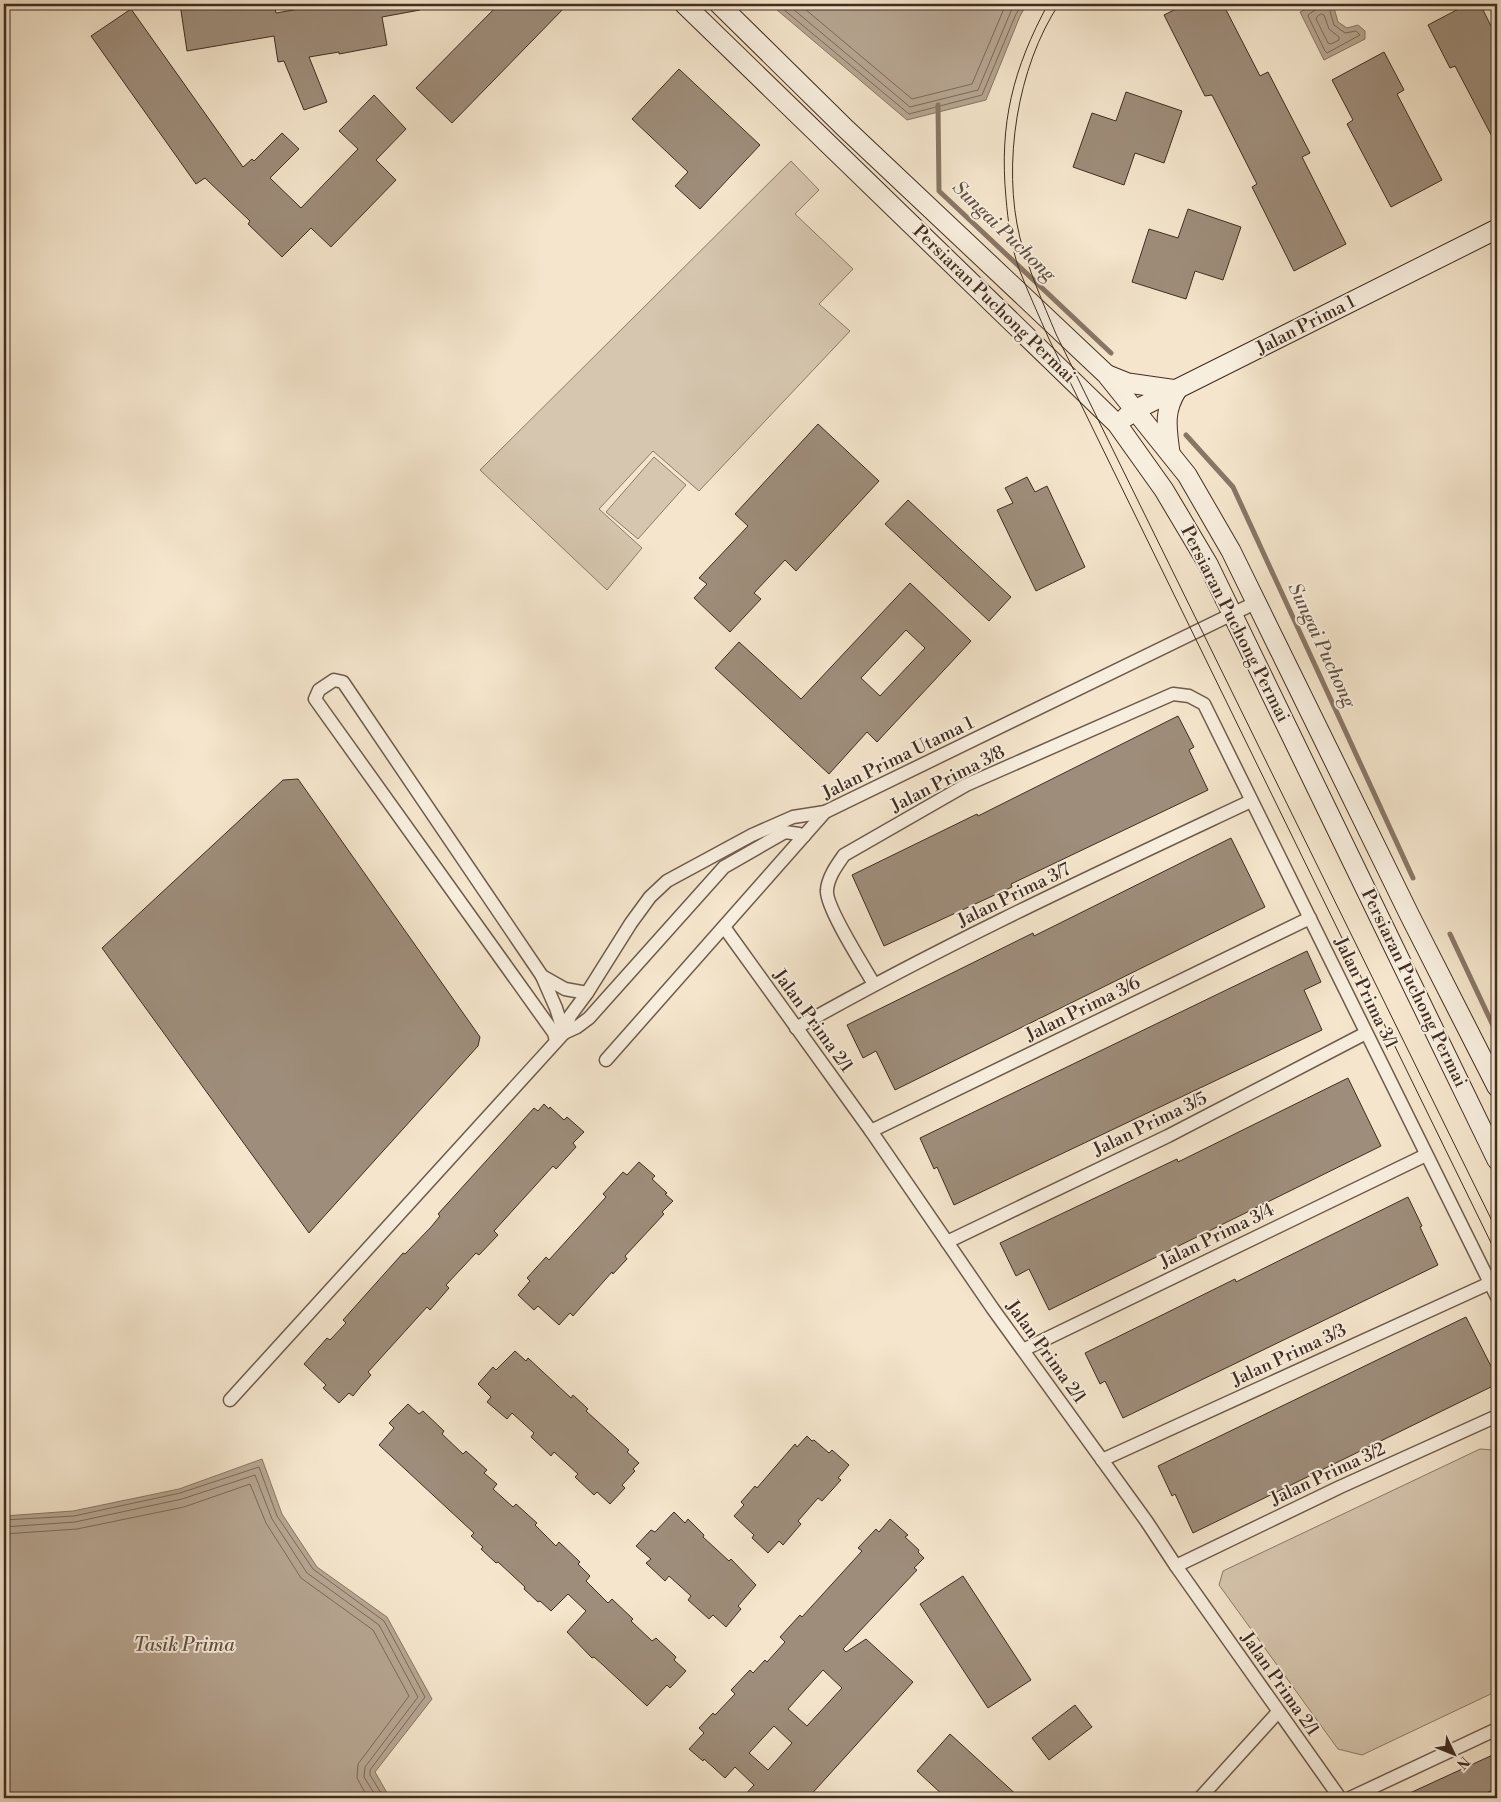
<svg xmlns="http://www.w3.org/2000/svg" width="1501" height="1802" viewBox="0 0 1501 1802" font-family="'Libre Bodoni',serif">
<rect width="100%" height="100%" fill="#f4e5cc"/>
<filter id="stains"><feTurbulence type="fractalNoise" baseFrequency=".004" numOctaves="4"/><feColorMatrix values="0 0 0 0 .2 0 0 0 0 .09 0 0 0 0 .02 0 0 0 .5 -.17"/></filter>
<radialGradient id="worn" r=".72"><stop offset=".6" stop-color="#630" stop-opacity="0"/><stop offset="1" stop-color="#630" stop-opacity=".3"/></radialGradient>
<g fill="#d6c6af" stroke="#8c7a68">
<path d="M791,161L819,190L795,214L853,269L819,304L850,331L699,491L653,451L599,509L642,548L607,590L480,470Z"/>
<path d="M654,457L686,485L638,539L606,512Z"/>
<path d="M1480,1449L1493,1450L1497,1459V1691L1362,1755L1338,1749L1219,1585L1223,1571Z"/>
</g>
<g fill="#b7a692" stroke="#887665">
<path d="M770,4H1027L1020,16L986,100L907,120Z"/>
<path d="M1318,4H1333L1338,22L1347,28L1358,25L1365,31V39L1324,60L1300,12Z"/>
<path d="M262,1459L282,1514L317,1567L387,1617L432,1699L375,1772L390,1798H4V1516L73,1511L179,1489Z"/>
</g>
<g fill="none" stroke-linecap="round" stroke-linejoin="round">
<g stroke="#7c6a5a" stroke-width="1">
<path d="M777,4L909,114L982,95L1016,14L1022,4"/>
<path d="M787,4L910,107L978,90L1014,4"/>
<path d="M799,4L912,99L972,84L1006,4"/>
<path d="M1318,4L1317,9L1309,14L1308,16L1325,51L1327,53L1360,35L1356,31L1345,33L1334,25L1328,4"/>
<path d="M1321,14L1324,15L1329,29L1339,37V40L1331,44L1328,43L1316,19L1317,17Z"/>
<path d="M4,1520L74,1516L180,1493L259,1467L277,1516L313,1569L384,1621L425,1697L370,1770V1775L384,1798"/>
<path d="M4,1527L75,1522L182,1499L255,1475L272,1519L307,1573L379,1625L418,1697L365,1767L364,1777L377,1798"/>
<path d="M4,1534L77,1529L184,1507L250,1484L266,1523L301,1578L373,1630L409,1696L358,1764L357,1778L368,1798"/>
</g>
<g stroke="#887665" stroke-width="5">
<path d="M938,105L939,191L1111,353"/>
<path d="M1186,435L1233,487L1413,878"/>
<path d="M1450,934L1497,1034"/>
</g>
</g>
<g fill="#9e8d7a" stroke="#412d21" fill-rule="evenodd">
<path d="M180,4H274L276,13L316,6L317,8L341,4H419L420,10L382,17L387,45L339,54V52L309,57L327,102L304,110L284,61L278,62L274,36L187,51Z"/>
<path d="M499,4H568L452,123L416,88Z"/>
<path d="M1186,4H1223L1260,76L1268,72L1310,153L1302,157L1346,244L1294,271L1252,187L1257,184L1212,95L1205,96L1164,15Z"/>
<path d="M1468,4H1480L1497,38V146L1455,66L1450,68L1428,25Z"/>
<path d="M131,9L243,167L252,159L254,161L282,133L299,149L270,178L301,208L358,149L339,131L374,95L406,129L376,160L396,180L331,247L311,228L282,257L248,224L250,221L205,178L196,184L91,36Z"/>
<path d="M1384,52L1404,90L1397,94L1442,180L1391,207L1347,124L1353,120L1332,80Z"/>
<path d="M679,69L760,145L700,209L675,186L688,172L632,119Z"/>
<path d="M1126,92L1182,111L1164,163L1135,153L1124,185L1073,167L1092,113L1116,121Z"/>
<path d="M1188,209L1241,227L1223,280L1195,271L1186,299L1132,282L1149,229L1178,238Z"/>
<path d="M818,424L879,481L796,571L785,560L754,593L761,599L730,632L694,598L707,584L699,578L748,526L735,514Z"/>
<path d="M1027,477L1035,492L1047,486L1085,567L1036,591L997,510L1013,503L1005,488Z"/>
<path d="M908,500L1011,597L989,621L885,524Z"/>
<path d="M910,583L971,641L877,742L867,732L829,774L715,668L739,642L801,699ZM906,630L925,648L880,696L861,678Z"/>
<path d="M1178,716L1194,747L1189,750L1208,790L1011,884L1012,887L884,946L852,875L977,814L978,816Z"/>
<path d="M298,779L480,1037L478,1046L309,1233L102,948L283,780Z"/>
<path d="M1231,838L1265,907L895,1090L876,1051L863,1058L847,1025L1033,933L1034,936Z"/>
<path d="M1307,951L1321,982L1304,990L1322,1030L954,1205L937,1167L934,1169L920,1138Z"/>
<path d="M1348,1078L1381,1146L1049,1310L1029,1269L1016,1276L1000,1243L1177,1159L1178,1162Z"/>
<path d="M544,1104L549,1109L550,1107L564,1120L567,1117L584,1132L573,1143L576,1147L556,1169L553,1166L534,1187L494,1231L498,1235L479,1255L476,1253L446,1285L449,1288L430,1310L427,1307L368,1372L371,1375L361,1386L353,1396L349,1393L339,1403L323,1388L326,1385L304,1364L327,1338L330,1340L346,1323L343,1320L403,1253L405,1254L431,1227L440,1216L438,1214L506,1139L534,1108L538,1111Z"/>
<path d="M639,1162L655,1176L652,1179L667,1193L665,1194L673,1201L662,1212L664,1214L625,1256L627,1259L613,1274L612,1272L573,1316L570,1313L559,1325L538,1306L534,1310L518,1295L530,1281L527,1278L546,1257L549,1260L606,1197L603,1194L623,1172L627,1175Z"/>
<path d="M1408,1197L1422,1226L1420,1227L1438,1265L1123,1418L1105,1381L1100,1384L1085,1353L1235,1279L1236,1282Z"/>
<path d="M1466,1317L1497,1378V1384L1193,1533L1175,1494L1172,1496L1158,1466Z"/>
<path d="M515,1351L526,1361L528,1358L571,1398L573,1395L588,1409L586,1411L629,1450L627,1452L639,1463L633,1469L635,1471L622,1485L625,1488L610,1504L597,1492L594,1495L575,1477L578,1474L554,1452L551,1456L531,1437L534,1433L512,1413L507,1419L487,1402L491,1397L478,1384L493,1367L496,1370Z"/>
<path d="M408,1404L419,1414L423,1411L444,1431L442,1434L463,1454L466,1451L487,1470L484,1473L497,1484L493,1489L513,1507L516,1504L537,1523L535,1525L556,1546L559,1542L580,1562L578,1564L590,1576L586,1581L608,1603L612,1599L633,1619L631,1621L652,1641L656,1638L676,1657L674,1660L686,1671L670,1688L667,1685L647,1706L604,1666L594,1657L592,1658L567,1632L586,1611L568,1594L551,1611L540,1601L538,1602L524,1589L525,1587L498,1562L496,1563L481,1549L483,1547L471,1536L474,1533L379,1445L394,1428L389,1423Z"/>
<path d="M807,1436L812,1441L814,1440L829,1453L832,1450L849,1465L838,1478L841,1480L822,1501L818,1498L798,1521L801,1524L783,1545L779,1541L768,1553L752,1538L754,1535L734,1516L744,1505L741,1502L755,1486L757,1488L795,1444L797,1447Z"/>
<path d="M674,1512L685,1523L688,1519L704,1535L703,1537L729,1561L731,1559L756,1585L738,1606L741,1609L726,1627L713,1615L709,1619L688,1600L691,1596L669,1576L665,1581L646,1563L651,1559L636,1546L651,1530L655,1532Z"/>
<path d="M890,1519L908,1535L905,1537L919,1550L918,1552L924,1558L914,1568L917,1570L843,1649L846,1652L866,1639L913,1682L808,1798H742L754,1785L735,1767L725,1778L704,1759L703,1761L689,1749L704,1733L699,1728L713,1713L715,1715L735,1694L731,1690L750,1670L753,1673L765,1660L767,1662L785,1642L780,1637L800,1615L802,1617L862,1551L858,1548L876,1529L879,1532ZM823,1670L842,1688L807,1726L788,1709ZM774,1726L792,1743L768,1770L749,1753Z"/>
<path d="M963,1576L1031,1680L988,1708L920,1604Z"/>
<path d="M1075,1705L1092,1727L1049,1760L1032,1738Z"/>
<path d="M950,1734L1020,1798H946L917,1771Z"/>
<path d="M1497,1753V1788L1476,1798H1399Z"/>
</g>
<g fill="none" stroke-linecap="round" stroke-linejoin="round">
<g stroke="#6e5b4c" stroke-width="15">
<g id="street">
<path d="M724,927L871,1131L993,1309L1147,1522L1176,1566L1340,1798"/>
<path d="M542,976L556,1008L564,1033"/>
<path d="M874,984C864,967 825,906 827,890C828,877 837,865 844,855L966,785L1173,694L1189,696L1204,704L1497,1297"/>
<path d="M796,1028C944,944 1098,873 1251,801"/>
<path d="M564,1033L577,1027L589,1018L724,867L785,832L799,834L804,836"/>
<path d="M556,1041L554,1033L315,699L319,690L334,680L343,682L542,976L565,989L587,993"/>
<path d="M606,1060L825,812L1257,602"/>
<path d="M871,1131L1310,918"/>
<path d="M947,1242L1168,1136L1366,1033"/>
<path d="M1023,1350L1426,1155"/>
<path d="M230,1400L564,1033L570,1016L587,993L631,923L650,897L667,881L752,835L793,817L825,812"/>
<path d="M1102,1460L1490,1283"/>
<path d="M1176,1566L1340,1487L1497,1416"/>
<path d="M1200,1798L1278,1712"/>
<path d="M1350,1798L1497,1729"/>
</g>
</g>
<g stroke="#412d21" stroke-width="21">
<g id="secondary">
<path d="M684,4L1117,424L1164,490L1208,564L1497,1160"/>
<path d="M719,4L845,128L1106,374L1187,475L1231,551L1410,916L1497,1087"/>
<path d="M1108,375L1128,383L1177,390"/>
<path d="M1126,417L1135,410L1497,229"/>
<path d="M1170,453C1167,428 1163,412 1177,390"/>
</g>
</g>
<use href="#street" stroke="#f8eede" stroke-width="12"/>
<use href="#secondary" stroke="#f8eede" stroke-width="19"/>
<g stroke="#412d21" stroke-width="1">
<path d="M1048,4C1013,69 999,123 1006,198C1008,221 1011,246 1019,269C1028,292 1039,316 1049,339L1497,1255"/>
<path d="M1059,4C1017,67 1002,165 1020,238C1029,271 1043,303 1056,334L1497,1231"/>
</g>
</g>
<g text-anchor="middle" dominant-baseline="central" stroke-width="4" stroke-linejoin="round" paint-order="stroke">
<g font-size="18" fill="#412d21" stroke="#f8eede">
<text transform="translate(994 304) rotate(44)">Persiaran Puchong Permai</text>
<text transform="translate(1306 325) rotate(-27)">Jalan Prima 1</text>
<text transform="translate(1235 624) rotate(63)">Persiaran Puchong Permai</text>
<text transform="translate(898 758) rotate(-26)">Jalan Prima Utama 1</text>
<text transform="translate(948 779) rotate(-27)">Jalan Prima 3/8</text>
<text transform="translate(1014 895) rotate(-26)">Jalan Prima 3/7</text>
<text transform="translate(1414 988) rotate(64)">Persiaran Puchong Permai</text>
<text transform="translate(1366 993) rotate(64)">Jalan Prima 3/1</text>
<text transform="translate(1083 1009) rotate(-26)">Jalan Prima 3/6</text>
<text transform="translate(813 1021) rotate(54)">Jalan Prima 2/1</text>
<text transform="translate(1150 1124) rotate(-26)">Jalan Prima 3/5</text>
<text transform="translate(1217 1236) rotate(-26)">Jalan Prima 3/4</text>
<text transform="translate(1046 1352) rotate(54)">Jalan Prima 2/1</text>
<text transform="translate(1289 1355) rotate(-25)">Jalan Prima 3/3</text>
<text transform="translate(1328 1474) rotate(-25)">Jalan Prima 3/2</text>
<text transform="translate(1280 1684) rotate(55)">Jalan Prima 2/1</text>
</g>
<g font-size="19" font-style="italic" fill="#645143" stroke="#f8eede">
<text transform="translate(1004 231) rotate(44)">Sungai Puchong</text>
<text transform="translate(1322 645) rotate(65)">Sungai Puchong</text>
<text x="184" y="1645">Tasik Prima</text>
</g>
</g>
<rect width="1501" height="1802" fill="none" stroke="#f4e5cc" stroke-width="20"/>
<rect x="5" y="5" width="1491" height="1792" fill="none" stroke="#412d21" stroke-width="2.5"/>
<rect x="10" y="10" width="1481" height="1782" fill="none" stroke="#412d21"/>
<g transform="translate(1454 1754) rotate(133)" stroke="#f8eede" stroke-width="4" paint-order="stroke">
<path d="M0-4L9 19L0 12L-9 19Z" fill="#412d21"/>
<text y="-8" font-size="14" font-weight="bold" text-anchor="middle" fill="#412d21">N</text>
</g>
<rect width="100%" height="100%" filter="url(#stains)"/>
<rect width="100%" height="100%" fill="url(#worn)"/>
</svg>
